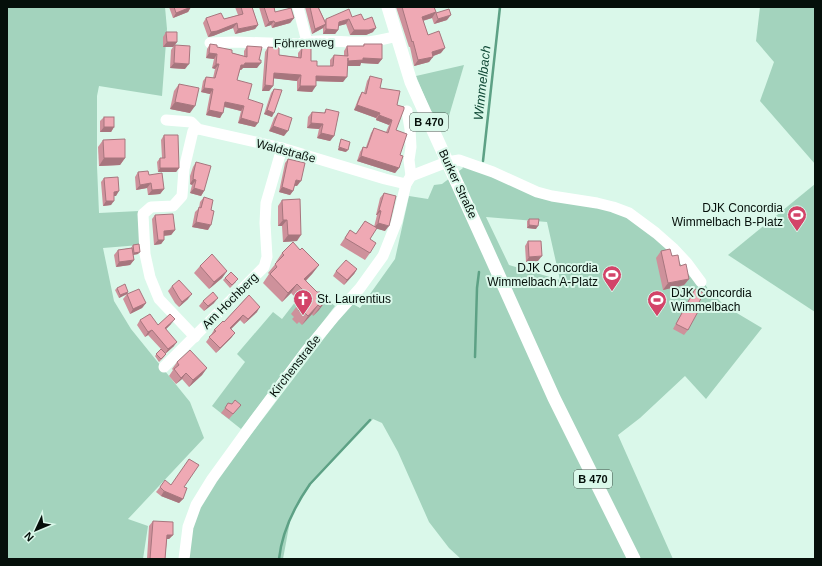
<svg xmlns="http://www.w3.org/2000/svg" width="822" height="566" viewBox="0 0 822 566" font-family="Helvetica,sans-serif">
<rect width="100%" height="100%" fill="#daf8ea"/>
<g fill="#a3d3bd" fill-rule="evenodd">
<path d="M7,7H165L167,29L162,96L99,86L97,96V166L99,213L139,211L140,245L103,248L114,301L131,329L190,402L204,438L128,519L148,526L143,559H7Z"/>
<path d="M760,7H815V164L760,101L774,62L756,41Z"/>
<path d="M464,65L446,126L430,110L416,76Z"/>
<path d="M458,156L540,190L610,202L692,264L708,289L725,306L762,328L706,399L685,376L640,418L618,435L673,559H461L449,548L429,522L398,452L382,423L373,419L312,483L299,501L290,521L283,559H188L194,517L205,495L351,303L360,308L395,259L409,196L428,199L434,185L442,184L463,168ZM486,217L547,222L560,280L509,265Z"/>
<path d="M815,184V312L728,255Z"/>
<path d="M306,288L321,295L335,306L241,429L212,406L245,362L237,354L273,312L282,319Z"/>
</g>
<g fill="none" stroke-linecap="round" stroke-linejoin="round">
<g stroke="#5da185" stroke-width="2.5">
<path d="M483,161L500,7"/>
<path d="M475,357L477,288L479,272"/>
<path d="M279,559C282,531 294,507 310,484L370,420"/>
</g>
<g stroke="#fff" stroke-width="11">
<path d="M298,7L307,42"/>
<path d="M210,43L234,42L298,44C319,38 342,43 363,42C375,42 386,39 397,36"/>
<path d="M407,111L410,129L411,147L409,160L411,176"/>
<path d="M166,120L191,122L198,129L282,148L385,179L406,184"/>
<path d="M195,337L159,299L150,277L145,254L143,214L151,207L173,206L182,196L184,169L193,131L198,129"/>
<path d="M164,367L264,267L267,257L265,223L266,203L282,148"/>
<path d="M184,559L188,527L196,505L212,479L254,421L306,351L335,316L360,288L383,256L397,221L406,184L411,176L447,162L459,160L493,172L537,192L552,196L597,203L613,207L629,213L656,233L673,248L687,263L701,282"/>
</g>
<path stroke="#fff" stroke-width="13" d="M388,7L411,82L487,249L554,398L634,559"/>
</g>
<g fill="#ce919b">
<path d="M169,7H191L188,12L173,18Z"/>
<path d="M235,7H252L258,25L255,29L235,34L233,28L213,36L208,37L203,23L206,18L224,19L238,15Z"/>
<path d="M259,7H274L275,12L294,18L290,23L272,28L271,25L265,27Z"/>
<path d="M305,7H322L319,8L325,21L326,19L352,17L364,20L373,32L366,35H350L346,24L338,26V30L335,34H323V28L312,34Z"/>
<path d="M396,7H434L436,12L447,20L434,24L432,18L423,21L428,35L441,53L433,56L429,62L414,66L410,47H409Z"/>
<path d="M166,32L177,42L175,45L185,69L170,68L171,50L173,47H163V37Z"/>
<path d="M210,44L232,53L244,56V51L247,46L259,60L257,68H243L241,70H240L237,80L248,99L255,127L238,123L241,111L224,107L220,118L206,115L210,94L201,92L203,81L206,77L213,78L215,69L212,68L214,59L206,58L207,49Z"/>
<path d="M364,44L382,59L378,64L361,63L360,66H347L343,82L316,81L312,92L297,91V81L274,78L273,86L269,91H262L265,52L268,47L279,55L298,57V53L302,48L311,61L317,66H330V60L334,55L344,56V51L347,46H363Z"/>
<path d="M370,76L380,88L397,105L396,130L400,155L399,168L395,173L357,161L360,152L363,147H366L371,133L374,128L386,132L389,125L376,120V118L354,110L359,97L362,92L364,93L367,81Z"/>
<path d="M179,84L190,113L170,109L174,91Z"/>
<path d="M274,89L272,117L264,114L271,93Z"/>
<path d="M326,109L334,136L330,141L317,138L319,129L307,128L308,117L312,112L324,113Z"/>
<path d="M278,113L284,136L269,131L274,118Z"/>
<path d="M104,117L114,127L111,132H100V121Z"/>
<path d="M164,135L179,168L176,172H158L157,162L160,158H162L161,140Z"/>
<path d="M341,139L346,152L338,150L340,142Z"/>
<path d="M103,140L125,158L120,165L99,166L98,147Z"/>
<path d="M288,159L297,186H294L293,191L290,195L279,192L285,163Z"/>
<path d="M196,162L204,191L201,196L190,193L192,185L190,184V176L193,167Z"/>
<path d="M138,172L149,175L164,189L160,194L148,195L147,188L136,190L135,177Z"/>
<path d="M104,178L116,196H114L111,205L103,206L101,182Z"/>
<path d="M384,193L385,231L376,228L370,239V253L365,260L340,245L350,230L356,234L365,221L374,227L377,215H376L380,198Z"/>
<path d="M204,197L208,230L192,227L195,212L199,208L200,202Z"/>
<path d="M282,200L297,241L283,242L282,226H278V206Z"/>
<path d="M155,215L175,230L171,235L164,236V240L161,244L154,245L152,219Z"/>
<path d="M529,219L536,229L527,228V221Z"/>
<path d="M528,241L538,261L526,262L525,246Z"/>
<path d="M133,245L138,254L133,255L134,260L130,265L116,267L114,255L118,250L131,248Z"/>
<path d="M300,250L319,265L312,274L306,281L317,292L322,294L319,310L313,316L312,314L302,325L299,322L297,324L292,319L294,317L291,314L300,302L291,293L282,302L263,283L269,274L268,273L277,262H276L282,253Z"/>
<path d="M661,251L672,256L689,279L684,285L663,290L656,258Z"/>
<path d="M200,266L227,271L222,278L209,289L194,273Z"/>
<path d="M357,269L354,274L344,285L333,276L336,271Z"/>
<path d="M225,278L236,282L230,288L223,280Z"/>
<path d="M172,286L188,299L179,307L175,303L168,291Z"/>
<path d="M117,288L128,292L127,294L119,298L115,290Z"/>
<path d="M695,289L697,306L688,330L684,335L673,329L692,294Z"/>
<path d="M127,294L146,303L142,308L130,314L123,299Z"/>
<path d="M249,295L257,312L244,324L240,320L231,329L235,333L231,338L216,353L206,342L211,335L214,330L224,322Z"/>
<path d="M203,301L214,303L204,311L199,306Z"/>
<path d="M140,320L158,325L171,324L166,329L174,346L165,354H166L164,357L159,362L155,356L161,349L148,335L145,337L137,325Z"/>
<path d="M177,362L207,368L202,375L189,387L182,379L176,384L169,376L173,370L172,369Z"/>
<path d="M232,404L241,405L229,419L221,413L225,408Z"/>
<path d="M171,485L184,487L183,499L179,503L161,496L156,492L160,487Z"/>
<path d="M153,521L173,535L169,539H167L165,559H147L149,526Z"/>
</g>
<g fill="#a7767e">
<path d="M191,7L188,12L173,18L176,13Z"/>
<path d="M436,12L432,18L418,22L422,17Z"/>
<path d="M451,15L447,20L434,24L438,19Z"/>
<path d="M294,18L290,23L272,28L275,23Z"/>
<path d="M349,19L346,24L335,27L339,22Z"/>
<path d="M274,21L271,25L265,27L269,22Z"/>
<path d="M237,23L233,28L213,36L208,37L211,32Z"/>
<path d="M326,24L323,28L312,34L315,29Z"/>
<path d="M258,25L255,29L235,34L238,29Z"/>
<path d="M376,28L373,32L366,35H350L354,30Z"/>
<path d="M326,29L338,30L335,34H323Z"/>
<path d="M167,42H177L173,47H163Z"/>
<path d="M445,48L441,53L428,58L432,52Z"/>
<path d="M209,53L217,54L214,59L206,58Z"/>
<path d="M433,57L429,62L414,66L418,60Z"/>
<path d="M363,58L382,59L378,64L361,63L360,66H344L348,61Z"/>
<path d="M174,63L189,64L185,69L170,68Z"/>
<path d="M245,63H261L257,68H243L241,70L238,69L241,65Z"/>
<path d="M216,64H219L215,69L212,68Z"/>
<path d="M274,73L301,75L297,81L270,78Z"/>
<path d="M316,76L347,77L343,82L313,81Z"/>
<path d="M265,85L273,86L269,91H262Z"/>
<path d="M300,86H316L312,92L297,91Z"/>
<path d="M204,88L213,89L210,94L201,92Z"/>
<path d="M175,102L195,106L190,113L170,109Z"/>
<path d="M225,102L244,106L241,111L222,106Z"/>
<path d="M357,105L380,113L376,118L354,110Z"/>
<path d="M209,110L223,113L220,118L206,115Z"/>
<path d="M267,110L274,113L272,117L264,114Z"/>
<path d="M379,115L392,120L389,125L376,120Z"/>
<path d="M241,118L258,123L255,127L238,123Z"/>
<path d="M311,123L323,124L319,129L307,128Z"/>
<path d="M273,126L288,131L284,136L269,131Z"/>
<path d="M104,127H114L111,132H100Z"/>
<path d="M321,133L334,136L330,141L317,138Z"/>
<path d="M339,147L348,150L346,152L338,150Z"/>
<path d="M361,156L399,168L395,173L357,161Z"/>
<path d="M104,158H125L120,165L99,166Z"/>
<path d="M160,168H179L176,172H158Z"/>
<path d="M193,179L196,180L192,185L190,184Z"/>
<path d="M296,180L301,181L297,186L292,185Z"/>
<path d="M151,183L147,188L136,190L140,185Z"/>
<path d="M282,187L293,191L290,195L279,192Z"/>
<path d="M194,188L204,191L201,196L190,193Z"/>
<path d="M164,189L160,194L148,195L152,190Z"/>
<path d="M119,191L116,196H111L114,192Z"/>
<path d="M106,201H114L111,205L103,206Z"/>
<path d="M379,210L381,211L377,215H376Z"/>
<path d="M283,220H287L282,226H278Z"/>
<path d="M196,222L211,225L208,230L192,227Z"/>
<path d="M378,223L389,226L385,231L374,228Z"/>
<path d="M529,225L538,226L536,229L527,228Z"/>
<path d="M175,230L171,235L160,236L164,231Z"/>
<path d="M288,235H301L297,241L283,242Z"/>
<path d="M158,240H164L161,244L154,245Z"/>
<path d="M140,252L138,254L132,255L134,253Z"/>
<path d="M542,256L538,261L526,262L529,257Z"/>
<path d="M134,260L130,265L116,267L119,262Z"/>
<path d="M319,265L312,274L300,286L304,279Z"/>
<path d="M357,269L354,274L344,285L347,280Z"/>
<path d="M227,271L222,278L209,289L214,282Z"/>
<path d="M689,279L684,285L663,290L668,283Z"/>
<path d="M297,284L291,293L282,302L288,293Z"/>
<path d="M128,292L127,294L119,298L120,295Z"/>
<path d="M192,294L188,299L179,307L182,302Z"/>
<path d="M218,298L214,303L204,311L208,306Z"/>
<path d="M326,301L319,310L313,316L320,307Z"/>
<path d="M146,303L142,308L130,314L133,309Z"/>
<path d="M318,305L312,314L302,325L308,316Z"/>
<path d="M260,307L257,312L244,324L248,319Z"/>
<path d="M243,315L240,320L227,333L230,328Z"/>
<path d="M175,319L171,324L162,333L165,328Z"/>
<path d="M152,330L148,335L145,337L148,332Z"/>
<path d="M235,333L231,338L216,353L220,348Z"/>
<path d="M177,342L174,346L165,354L168,349Z"/>
<path d="M207,368L202,375L189,387L193,380Z"/>
<path d="M186,373L182,379L176,384L181,378Z"/>
<path d="M164,491L183,499L179,503L161,496Z"/>
<path d="M167,535H173L169,539H164Z"/>
</g>
<g fill="#efa9b4" stroke="#a7767e">
<path d="M174,7H191L176,13Z"/>
<path d="M241,7H252L258,25L238,29L237,23L217,31L211,32L206,18L221,13L224,19L243,14Z"/>
<path d="M264,7H274L275,12L291,8L294,18L275,23L274,21L269,22Z"/>
<path d="M310,7H318L326,24L315,29Z"/>
<path d="M402,7H434L436,12L422,17L428,35L439,31L445,48L432,52L433,57L418,60L413,41L412,42Z"/>
<path d="M349,9L352,17L361,14L364,20L372,17L376,28L369,30H354L349,19L339,22L338,30L326,29V19Z"/>
<path d="M449,9L451,15L438,19L436,13Z"/>
<path d="M166,32H177V42H167Z"/>
<path d="M210,44L217,45V47L232,50V53L247,57V46L262,47L259,60H261V63H245L244,65H241L237,80L252,84L248,99L263,104L258,123L241,118L244,106L225,102L223,113L209,110L213,89L204,88L206,77L215,78L219,64H216L217,54L209,53Z"/>
<path d="M364,44H382V59L363,58V60L348,61V58L347,77L316,76V86H300L301,75L274,73L273,86L265,85L268,47L279,48V55L301,58L302,48H311V61H317V66H333L334,55L348,56L347,46H364Z"/>
<path d="M175,45L190,46L189,64L174,63Z"/>
<path d="M370,76L382,79L380,88L400,91L397,105L404,107V109L396,130L407,134L400,155L403,156L399,168L361,156L363,147L367,148L374,128L388,133L392,120L379,115L380,113L357,105L362,92L366,94Z"/>
<path d="M179,84L199,88L195,106L175,102Z"/>
<path d="M274,89L282,90L274,113L267,110Z"/>
<path d="M326,109L339,112L334,136L321,133L323,124L311,123L312,112L325,113Z"/>
<path d="M278,113L292,118L288,131L273,126Z"/>
<rect x="104" y="117" width="10" height="10"/>
<path d="M164,135H178L179,168H160V158H165Z"/>
<path d="M125,139V158H104L103,140Z"/>
<path d="M341,139L350,142L348,150L339,147Z"/>
<path d="M288,159L305,163L301,181L296,180L293,191L282,187Z"/>
<path d="M196,162L211,166L204,191L194,188L196,180L193,179L194,171Z"/>
<path d="M148,171L149,175L162,173L164,189L152,190L151,183L140,185L138,172Z"/>
<path d="M118,177L119,191L114,192V201H106L104,178Z"/>
<path d="M384,193L396,196L389,226L378,223L381,211L379,210Z"/>
<path d="M204,197L213,200L211,210L214,211L211,225L196,222L199,207L201,208Z"/>
<path d="M300,199L301,235H288L287,220H283L282,200Z"/>
<path d="M173,214L175,230L164,231V240H158L155,215Z"/>
<path d="M529,219H539L538,226L529,225Z"/>
<path d="M365,221L377,228L370,239L376,243L370,253L345,238L350,230L356,234Z"/>
<path d="M528,241H541L542,256L529,257Z"/>
<path d="M293,242L300,250L302,248L319,265L304,279L317,292H320L322,294V297L326,301L320,307L318,305L308,316L305,313L303,315L298,310L300,308L298,305L308,295L297,284L288,293L270,274L277,267L275,264L284,255L282,253Z"/>
<path d="M139,244L140,252L134,253L133,245Z"/>
<path d="M132,248L134,260L119,262L118,250Z"/>
<path d="M670,249L672,256L678,255L680,266L686,264L689,279L668,283L661,251Z"/>
<path d="M212,254L227,271L214,282L200,266Z"/>
<path d="M346,260L357,269L347,280L336,271Z"/>
<path d="M231,272L238,279L232,285L225,278Z"/>
<path d="M179,280L192,294L182,302L179,298L172,286Z"/>
<path d="M125,284L128,292L120,295L117,288Z"/>
<path d="M139,289L146,303L133,309L127,294Z"/>
<path d="M695,289L704,293L697,306L700,308L688,330L676,324Z"/>
<path d="M213,292L218,298L208,306L203,301Z"/>
<path d="M249,295L260,307L248,319L243,315L230,328L235,333L220,348L209,337L216,331L214,330L223,321L224,322Z"/>
<path d="M150,314L158,325L170,314L175,319L165,328L177,342L168,349L152,330L148,332L140,320Z"/>
<path d="M161,349L166,354L161,359L156,354Z"/>
<path d="M190,350L207,368L193,380L186,373L181,378L174,369L179,365L177,362Z"/>
<path d="M235,400L241,405L233,414L225,408L228,403L232,404Z"/>
<path d="M189,459L199,465L184,487L187,488L183,499L164,491L160,487L165,480L171,485Z"/>
<path d="M153,521L173,522V535H167L165,559H150Z"/>
</g>
<defs>
<g id="stadium-pin" transform="scale(1)"><path d="M0 17L-7.5 6A9.5 9.5 0 1 1 7.5 6Z" fill="#d34469" stroke="#daf8ea"/><path d="M0-5a6.5 5 0 1 0 0 10a6.5 5 0 1 0 0-10ZM-3.5-1.8h7v3.6h-7Z" fill="#fff"/></g>
<g id="church-pin" transform="scale(1)"><path d="M0 17L-7.5 6A9.5 9.5 0 1 1 7.5 6Z" fill="#d34469" stroke="#daf8ea"/><path d="M-1.2-6h2.4v3.5h3.3v2.4h-3.3V6h-2.4V-.1h-3.3v-2.4h3.3Z" fill="#fff"/></g>
</defs>
<g fill-rule="evenodd">
<use href="#stadium-pin" x="797" y="215"/>
<use href="#stadium-pin" x="612" y="275"/>
<use href="#church-pin" x="303" y="299"/>
<use href="#stadium-pin" x="657" y="300"/>
</g>
<g text-anchor="middle" dominant-baseline="central" stroke-width="4" stroke-linejoin="round" paint-order="stroke">
<g fill="#daf8ea" stroke="#45554d" stroke-width="1">
<rect x="410" y="113" width="38" height="18" rx="3"/>
<rect x="574" y="470" width="38" height="18" rx="3"/>
</g>
<g font-size="11" font-weight="bold" fill="#050f0a">
<text x="429" y="122">B 470</text>
<text x="593" y="479">B 470</text>
</g>
<g font-size="12" fill="#050f0a" stroke="#daf8ea">
<text transform="translate(304 43) rotate(-1)">Föhrenweg</text>
<text transform="translate(286 151) rotate(15)">Waldstraße</text>
<text transform="translate(458 184) rotate(65)">Burker Straße</text>
<text transform="translate(230 301) rotate(-45)">Am Hochberg</text>
<text transform="translate(295 366) rotate(-52)">Kirchenstraße</text>
</g>
<g font-size="12" fill="#050f0a" stroke="#daf8ea" text-anchor="end">
<text x="783" y="208">DJK Concordia<tspan x="783" dy="14">Wimmelbach B-Platz</tspan></text>
<text x="598" y="268">DJK Concordia<tspan x="598" dy="14">Wimmelbach A-Platz</tspan></text>
<text x="671" y="293" text-anchor="start">DJK Concordia<tspan x="671" dy="14">Wimmelbach</tspan></text>
<text x="317" y="299" text-anchor="start">St. Laurentius</text>
</g>
<g font-size="13" font-style="italic" fill="#114a37" stroke="#daf8ea">
<text transform="translate(482 83) rotate(-84)">Wimmelbach</text>
</g>
</g>
<rect width="822" height="566" fill="none" stroke="#050f0a" stroke-width="16"/>
<g transform="translate(36 530) rotate(226)" stroke="#daf8ea" stroke-width="3" paint-order="stroke">
<path d="M0-3L7 15L0 10L-7 15Z" fill="#050f0a"/>
<text y="-6" font-size="11" font-weight="bold" text-anchor="middle" fill="#050f0a">N</text>
</g>
</svg>
